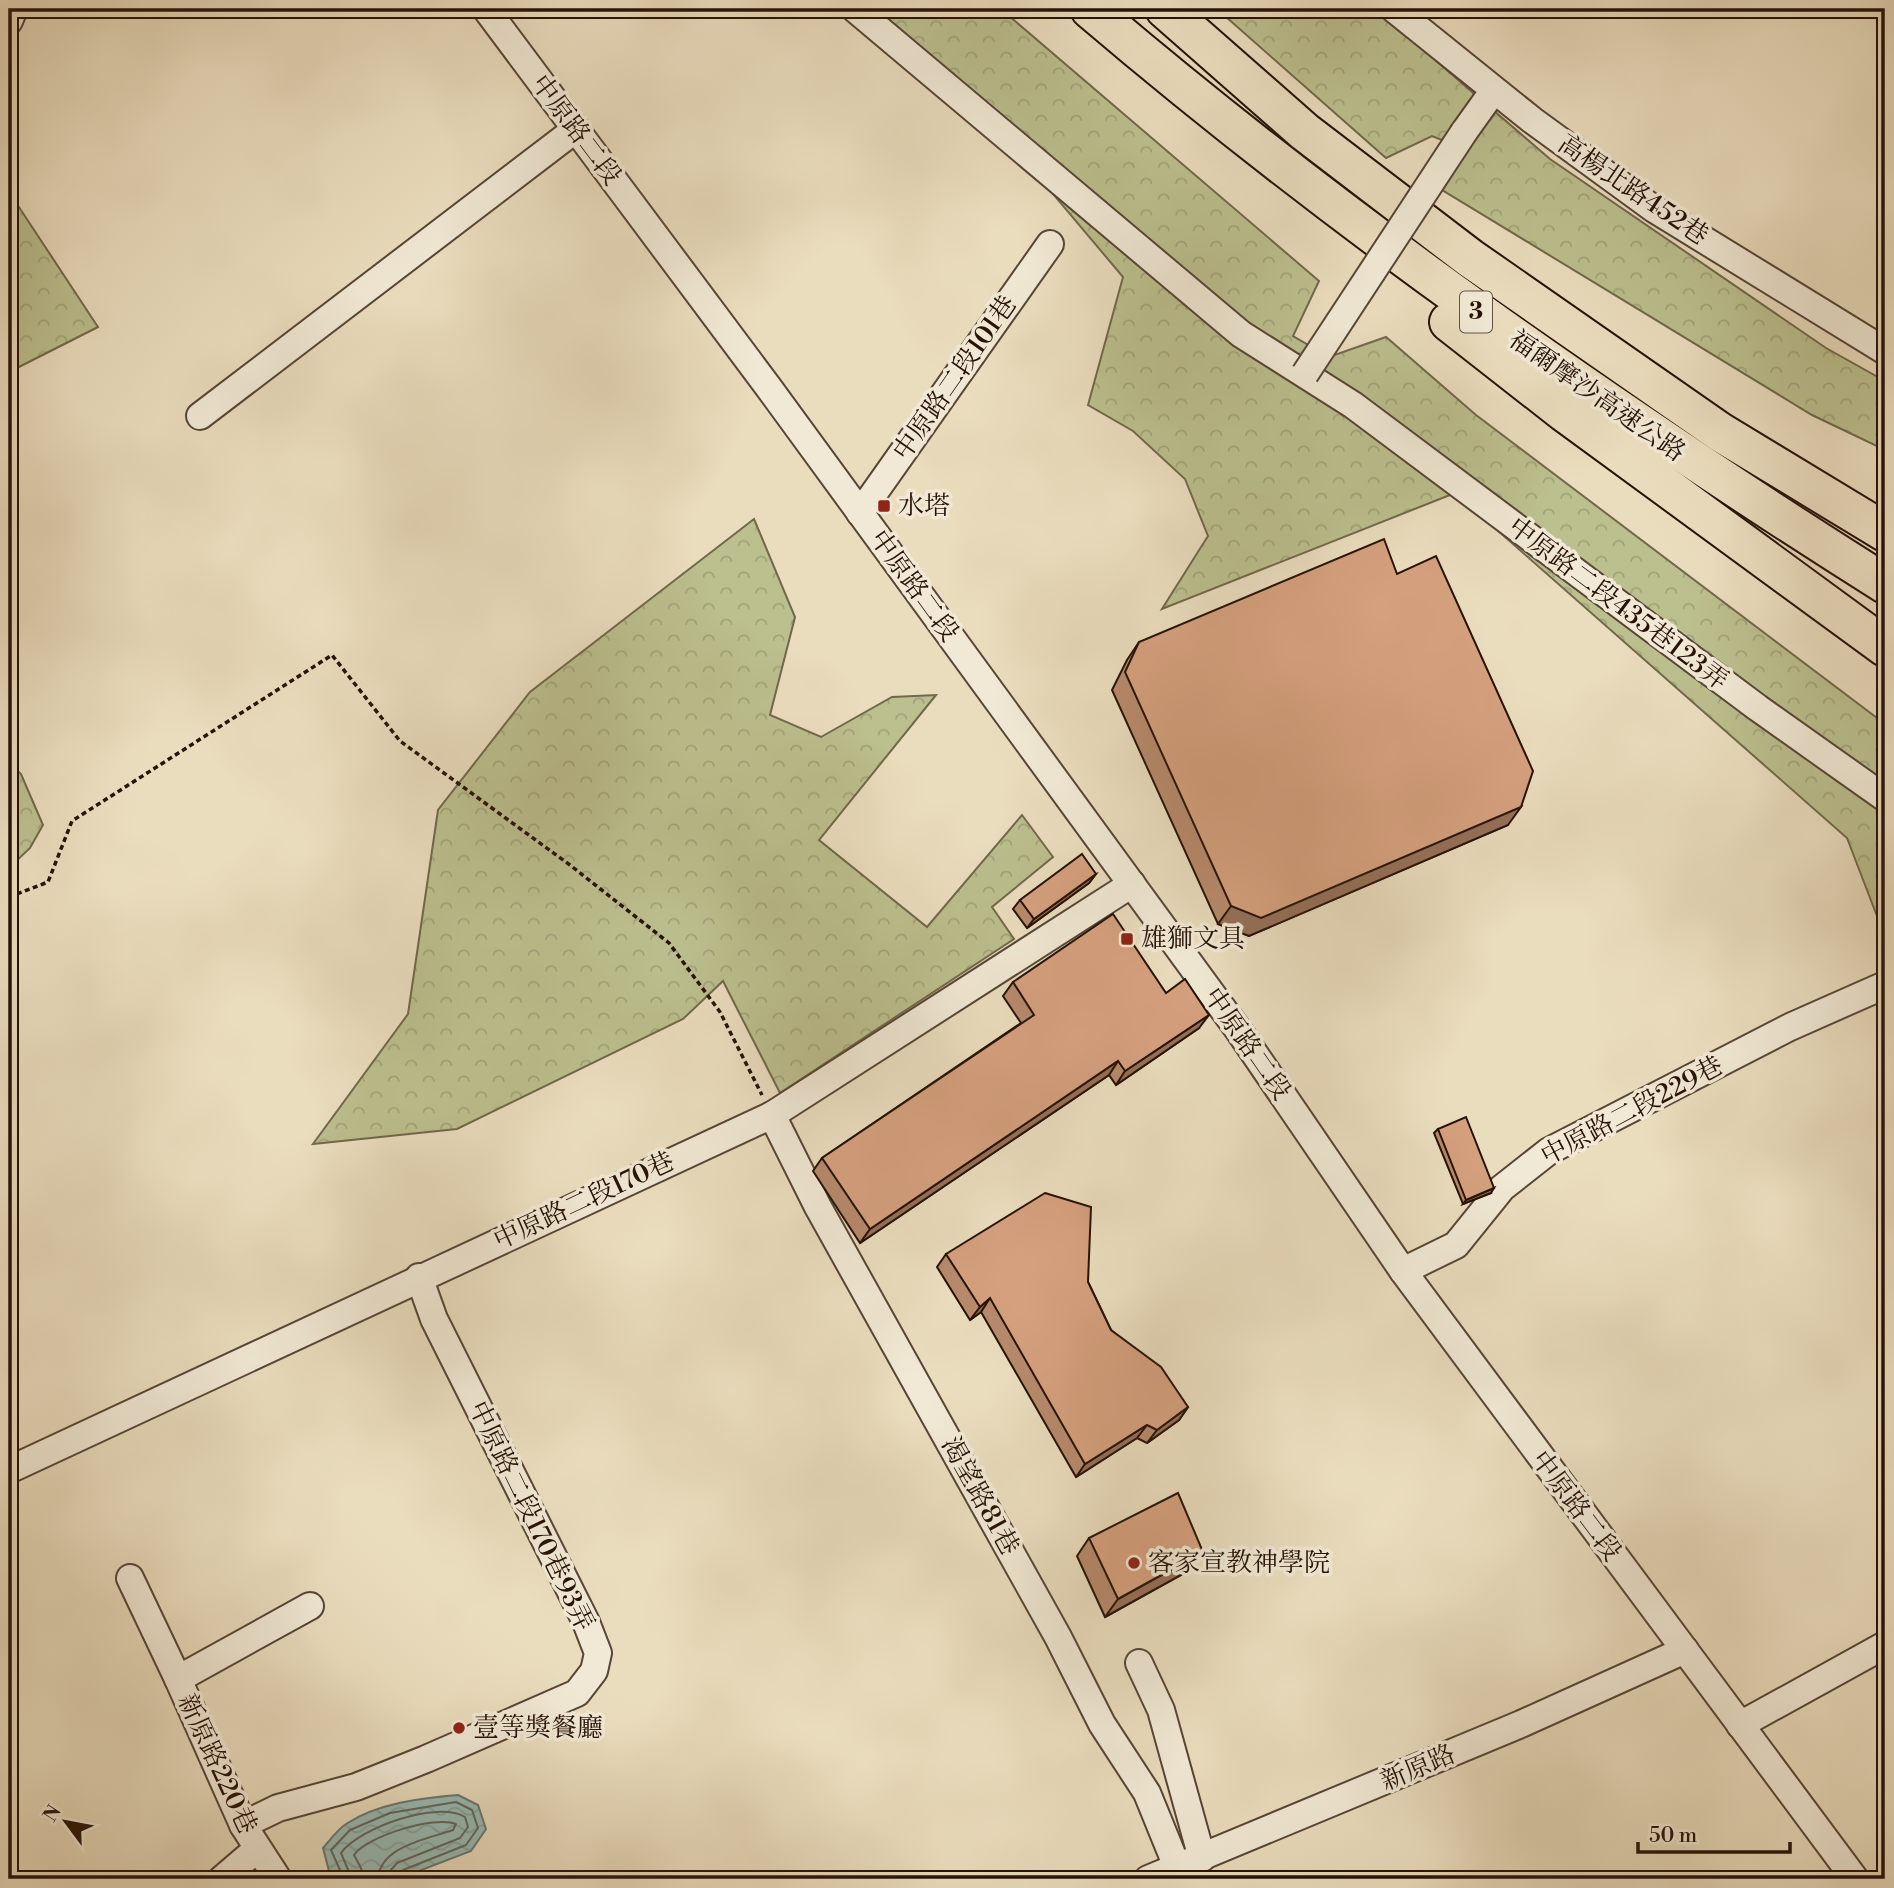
<svg xmlns="http://www.w3.org/2000/svg" width="1894" height="1888" viewBox="0 0 1894 1888" font-family="'Libre Bodoni','Noto Serif TC',serif">
<defs>
<pattern id="forest-crowns" width="20" height="18" patternUnits="userSpaceOnUse" patternTransform="scale(1.75)"><rect width="20" height="18" fill="#bcbf8e"/><path d="M2 6a3 3 0 1 1 6 0M12 15a3 3 0 1 1 6 0" fill="none" stroke="#a1a379"/></pattern>
<pattern id="water-waves" width="16" height="10" patternUnits="userSpaceOnUse" patternTransform="scale(1.75)"><rect width="16" height="10" fill="#98bbb5"/><path d="M0 5q4-4 8 0t8 0" fill="none" stroke="#83a09a"/></pattern>
</defs>
<rect width="100%" height="100%" fill="#eaddbe"/>
<filter id="stains"><feTurbulence type="fractalNoise" baseFrequency=".00286" numOctaves="4"/><feColorMatrix values="0 0 0 0 .2 0 0 0 0 .09 0 0 0 0 .02 0 0 0 .5 -.17"/></filter>
<radialGradient id="worn" r=".72"><stop offset=".6" stop-color="#630" stop-opacity="0"/><stop offset="1" stop-color="#630" stop-opacity=".3"/></radialGradient>
<g fill="url(#forest-crowns)" stroke="#71684b" stroke-width="2">
<path d="M844,9H1001L1319,281L1293,336L1329,357L1386,337L1476,415L1885,724V937L1847,838L1455,493L1162,609L1208,536L1185,479L1133,431L1088,405L1123,277L1016,150Z"/>
<path d="M1217,9H1376L1550,159L1826,348L1885,381V450L1812,415L1429,182L1447,142L1432,136L1386,158Z"/>
<path d="M9,192L98,327L9,372Z"/>
<path d="M754,519L795,617L770,715L821,737L892,697L936,695L819,840L927,927L1022,815L1053,857L992,907L1014,939L780,1093L723,981L683,1019L457,1129L313,1144L408,1014L438,810L530,692Z"/>
<path d="M9,763L21,774L43,825L30,848L9,868Z"/>
</g>
<path fill="url(#water-waves)" stroke="#6a7770" stroke-width="2" d="M458,1795L478,1805L486,1829L471,1851L398,1879H340L329,1871L323,1848C330,1840 338,1829 346,1824C378,1803 421,1798 458,1795Z"/>
<g fill="none" stroke-linecap="round" stroke-linejoin="round">
<g stroke="#5f665e" stroke-width="2">
<path d="M344,1879L331,1850L350,1830L390,1813L456,1802L472,1810L478,1828L466,1845L403,1870L398,1879"/>
<path d="M352,1879L341,1853C359,1828 437,1800 465,1817L468,1827L460,1838L397,1863L391,1870L389,1879"/>
<path d="M363,1879L361,1868L354,1855C365,1837 435,1815 456,1824L453,1830C428,1839 380,1846 378,1879"/>
</g>
<g stroke="#574536" stroke-width="30">
<g id="minor">
<path d="M486,9L769,388L1239,1031L1403,1271L1855,1879"/>
<path d="M855,9L1241,334L1353,405L1758,708L1885,798"/>
<path d="M1394,9L1532,120L1654,209L1885,351"/>
<path d="M9,21L14,9"/>
<path d="M1464,132L1494,90"/>
<path d="M200,416L576,129"/>
<path d="M860,513L1050,244"/>
<path d="M772,1115L818,1207L1058,1637L1102,1724L1147,1793L1182,1879"/>
<path d="M1403,1271L1456,1245L1502,1188L1549,1151L1790,1027L1885,985"/>
<path d="M9,1470L772,1115L1132,884"/>
<path d="M130,1578L178,1679"/>
<path d="M1139,1663L1161,1710L1202,1858"/>
<path d="M1740,1725L1885,1645"/>
<path d="M243,1825L278,1808L356,1787L426,1759L577,1693L594,1671L598,1653L586,1622L434,1319L419,1277"/>
<path d="M222,1879L257,1849"/>
<path d="M278,1879L243,1825L178,1679L310,1606"/>
<path d="M1148,1879L1521,1724L1685,1650"/>
</g>
</g>
<g stroke="#261208" stroke-width="42">
<g id="highway">
<path d="M1090,9C1340,222 1608,409 1885,584"/>
<path d="M1165,9L1305,132L1470,258L1720,432L1885,532"/>
<path d="M1449,322L1564,412L1885,647"/>
</g>
</g>
<path stroke="#261208" stroke-width="3.5" stroke-dasharray="5 3.5" stroke-linecap="butt" d="M9,897L48,882L72,821L332,655L400,741L570,865L669,943L720,1012L762,1095"/>
<use href="#minor" stroke="#f1e9d5" stroke-width="26"/>
<use href="#highway" stroke="#eaddbe" stroke-width="38"/>
<g stroke="#574536" stroke-width="30" stroke-linecap="butt">
<path id="minor-bridge" d="M1305,374L1464,132"/>
</g>
<use href="#minor-bridge" stroke="#f1e9d5" stroke-width="26"/>
</g>
<g fill="#b78a6c" stroke="#261208" stroke-width="2">
<path d="M1397,574L1508,825L1249,936L1218,924L1112,690L1127,660L1139,642Z"/>
<path d="M1096,874L1089,883L1027,928L1013,909L1020,900Z"/>
<path d="M1013,982L1166,993L1199,1028L1116,1085L1109,1075L860,1243L813,1171L822,1158L1021,1023L1003,996Z"/>
<path d="M1438,1129L1491,1193L1463,1204L1434,1133Z"/>
<path d="M946,1254L1088,1282L1111,1330L1188,1407L1179,1420L1147,1443L1137,1438L1076,1477L981,1312L970,1320L937,1267Z"/>
<path d="M1089,1538L1203,1552L1190,1570L1105,1617L1077,1556Z"/>
</g>
<g fill="#957058" stroke="#261208" stroke-width="2">
<path d="M1521,807L1508,825L1249,936L1218,924L1231,906Z"/>
<path d="M1096,874L1089,883L1027,928L1034,919Z"/>
<path d="M1209,1015L1199,1028L1116,1085L1125,1071Z"/>
<path d="M1118,1061L1109,1075L860,1243L870,1229Z"/>
<path d="M1494,1188L1491,1193L1463,1204L1466,1200Z"/>
<path d="M990,1298L981,1312L970,1320L980,1307Z"/>
<path d="M1188,1407L1179,1420L1147,1443L1157,1430Z"/>
<path d="M1147,1425L1137,1438L1076,1477L1085,1464Z"/>
<path d="M1203,1552L1190,1570L1105,1617L1118,1599Z"/>
</g>
<g fill="#d5a07e" stroke="#261208" stroke-width="2">
<path d="M1384,539L1397,574L1436,556L1533,771L1521,807L1261,918L1231,906L1125,672L1139,642Z"/>
<path d="M1082,854L1096,874L1034,919L1020,900Z"/>
<path d="M1113,914L1166,993L1185,979L1209,1015L1125,1071L1118,1061L870,1229L822,1158L1034,1015L1013,982Z"/>
<path d="M1466,1117L1494,1188L1466,1200L1438,1129Z"/>
<path d="M1045,1193L1091,1207L1088,1282L1111,1330L1161,1367L1188,1407L1157,1430L1147,1425L1085,1464L990,1298L980,1307L946,1254Z"/>
<path d="M1178,1493L1203,1552L1118,1599L1089,1538Z"/>
</g>
<g fill="#8f2418" stroke="#f1e9d5" stroke-width="2.5">
<rect x="877" y="499" width="14" height="14" rx="3.5"/>
<rect x="1120" y="932" width="14" height="14" rx="3.5"/>
<circle cx="1134" cy="1563" r="7"/>
<circle cx="459" cy="1728" r="7"/>
</g>
<g text-anchor="middle" dominant-baseline="central" stroke-width="7" stroke-linejoin="round" paint-order="stroke">
<rect fill="#f1e9d5" stroke="#635246" stroke-width="2" x="1460" y="291.5" width="32" height="41" rx="5"/>
<g font-size="24" font-weight="bold" fill="#261208">
<text x="1476" y="312">3</text>
</g>
<g font-size="26" fill="#261208" stroke="#f1e9d5">
<text transform="translate(576 130) rotate(53)">中原路二段</text>
<text transform="translate(1633 190) rotate(34)">高楊北路452巷</text>
<text transform="translate(955 378) rotate(-55)">中原路二段101巷</text>
<text transform="translate(1597 396) rotate(35)">福爾摩沙高速公路</text>
<text transform="translate(914 586) rotate(54)">中原路二段</text>
<text transform="translate(1618 604) rotate(37)">中原路二段435巷123弄</text>
<text transform="translate(1247 1044) rotate(55)">中原路二段</text>
<text transform="translate(1632 1111) rotate(-28)">中原路二段229巷</text>
<text transform="translate(584 1201) rotate(-25)">中原路二段170巷</text>
<text transform="translate(980 1496) rotate(61)">渴望路81巷</text>
<text transform="translate(1576 1506) rotate(53)">中原路二段</text>
<text transform="translate(531 1516) rotate(64)">中原路二段170巷93弄</text>
<text transform="translate(217 1764) rotate(65)">新原路220巷</text>
<text transform="translate(1418 1768) rotate(-23)">新原路</text>
</g>
<g font-size="26" fill="#261208" stroke="#f1e9d5" text-anchor="start">
<text x="898" y="506">水塔</text>
<text x="1141" y="939">雄獅文具</text>
<text x="1148" y="1563">客家宣教神學院</text>
<text x="473" y="1728">壹等獎餐廳</text>
</g>
</g>
<rect width="1894" height="1888" fill="none" stroke="#eaddbe" stroke-width="35"/>
<rect x="10" y="10" width="1873" height="1867" fill="none" stroke="#261208" stroke-width="3.5"/>
<rect x="18" y="18" width="1859" height="1853" fill="none" stroke="#261208" stroke-width="2"/>
<g transform="translate(66 1822) rotate(302)" stroke="#f1e9d5" stroke-width="5" paint-order="stroke">
<path d="M0-5L12 26L0 18L-12 26Z" fill="#261208"/>
<text y="-10" font-size="19" font-weight="bold" text-anchor="middle" fill="#261208">N</text>
</g>
<path d="M1638 1842v10h152v-10" fill="none" stroke="#261208" stroke-width="3.5"/>
<text x="1649" y="1842" font-size="21" fill="#261208" stroke="#f1e9d5" stroke-width="5" paint-order="stroke">50 m</text>
<rect width="100%" height="100%" filter="url(#stains)"/>
<rect width="100%" height="100%" fill="url(#worn)"/>
</svg>
